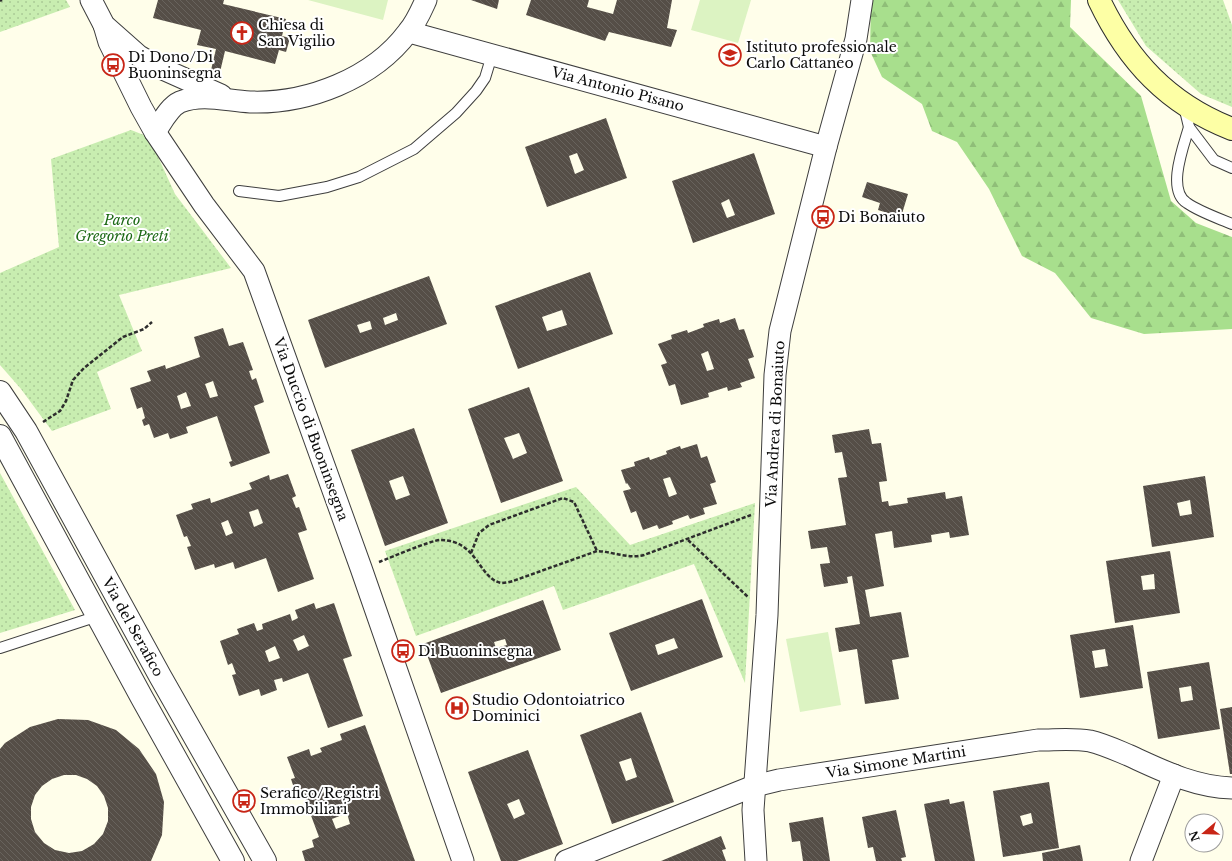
<svg xmlns="http://www.w3.org/2000/svg" width="1232" height="861" viewBox="0 0 1232 861" font-family="'Libre Baskerville',serif">
<defs>
<pattern id="grass-dots" width="8" height="8" patternUnits="userSpaceOnUse"><rect width="8" height="8" fill="#c8edb0"/><path d="M2 2h.1M6 6h.1" fill="none" stroke="#aaca96" stroke-width="1.8" stroke-linecap="round"/></pattern>
<pattern id="forest-firs" width="22" height="20" patternUnits="userSpaceOnUse"><rect width="22" height="20" fill="#a8df8d"/><path d="M5 1l3.5 6h-7zM16 11l3.5 6h-7z" fill="#8fbe78"/></pattern>
<pattern id="building-back-hatch" width="6" height="6" patternUnits="userSpaceOnUse"><rect width="6" height="6" fill="#554e47"/><path d="M-1 5l2 2M0 0l6 6M5-1l2 2" fill="none" stroke="#68635d"/></pattern>
</defs>
<rect width="100%" height="100%" fill="#fffeea"/>
<g fill="url(#grass-dots)">
<path d="M0,0H66L70,7L0,32Z"/>
<path d="M1118,0H1223L1232,25V107L1201,94L1146,46Z"/>
<path d="M131,130L149,137L175,194L231,268L119,295L142,351L97,372L111,409L52,431L21,389L0,365V273L59,247L51,159Z"/>
<path d="M0,473L75,610L0,633Z"/>
<path d="M576,487L630,545L755,503L745,683L694,564L563,610L554,586L416,636L385,551Z"/>
</g>
<path fill="url(#forest-firs)" d="M871,0H1071L1070,27L1141,96L1171,201L1196,223L1232,237V329L1144,334L1091,318L1055,273L1022,256L989,189L957,142L932,131L922,104L882,77L870,51Z"/>
<g fill="#dcf3c2">
<path d="M308,0H388L383,20Z"/>
<path d="M700,0H751L738,43L691,30Z"/>
<path d="M828,632L841,705L800,712L786,639Z"/>
</g>
<g fill="url(#building-back-hatch)" fill-rule="evenodd">
<path d="M158,0H224L223,4L286,19L282,36L290,38L286,52L279,50L275,64L225,51L220,72L211,70L216,49L197,45L201,30L153,18Z"/>
<path d="M471,0H499L497,9Z"/>
<path d="M531,0H589L587,7L613,14L617,0H672L667,28L677,30L671,47L609,32L605,41L526,15Z"/>
<path d="M606,118L627,178L547,207L525,147ZM577,153L584,170L575,174L569,156Z"/>
<path d="M754,153L775,214L693,243L672,181ZM729,199L735,215L727,218L721,203Z"/>
<path d="M867,182L908,194L901,217L878,210L880,203L862,197Z"/>
<path d="M590,272L613,334L518,369L495,306ZM562,310L567,325L547,331L542,317Z"/>
<path d="M429,276L447,324L325,368L308,320ZM396,313L398,320L385,325L383,318ZM370,321L372,329L360,333L357,325Z"/>
<path d="M735,318L739,330L744,329L754,357L748,359L755,378L740,383L742,387L728,391L727,387L708,393L709,397L681,405L675,384L669,386L661,365L667,363L658,344L672,339L671,335L687,330L688,333L704,327L703,324L719,319L720,323ZM708,351L714,369L707,371L701,354Z"/>
<path d="M223,328L229,346L243,342L253,370L249,371L252,380L256,378L264,402L254,406L270,453L231,467L229,462L232,461L217,416L186,427L188,433L170,439L168,433L154,438L149,424L144,426L142,420L145,418L142,407L137,409L130,388L151,381L147,371L165,365L166,369L200,357L194,337ZM213,381L218,396L210,398L205,384ZM186,392L191,406L181,409L177,396Z"/>
<path d="M529,387L563,481L501,503L468,409ZM519,433L527,453L513,459L504,438Z"/>
<path d="M414,428L448,523L385,546L351,450ZM403,476L410,495L396,500L389,481Z"/>
<path d="M869,429L872,444L881,443L887,481L879,482L882,502L888,501L889,506L908,503L907,498L945,492L946,499L962,496L969,535L950,538L949,532L931,535L932,542L894,548L892,531L875,534L884,586L865,590L870,617L901,612L909,657L892,660L899,699L865,704L857,649L839,652L835,628L860,624L852,576L847,577L848,583L824,587L820,564L830,563L827,547L811,549L808,531L846,525L838,478L847,477L842,452L835,453L832,435Z"/>
<path d="M697,444L701,458L707,456L716,482L710,484L717,504L703,508L705,514L690,519L688,515L672,521L673,524L659,529L657,525L643,530L636,511L631,513L623,491L631,489L627,483L626,484L621,470L635,466L634,462L649,457L650,460L667,454L666,451L680,446L681,449ZM670,477L677,494L669,497L663,479Z"/>
<path d="M288,474L296,496L292,498L296,508L299,507L307,530L298,533L314,579L278,592L266,558L235,569L233,562L215,568L214,564L195,570L187,547L191,546L187,536L184,537L176,515L193,509L191,504L210,498L211,503L252,489L249,483L269,475L270,480ZM258,509L263,523L254,527L249,512ZM228,520L233,533L226,536L221,523Z"/>
<path d="M1205,476L1214,537L1152,547L1143,486ZM1190,500L1192,514L1180,516L1177,503Z"/>
<path d="M1170,551L1180,613L1115,623L1106,561ZM1154,574L1155,589L1143,590L1141,576Z"/>
<path d="M702,599L723,657L631,691L609,633ZM674,638L678,648L658,655L655,645Z"/>
<path d="M543,600L561,650L441,693L423,644ZM505,639L507,645L496,648L494,642ZM484,646L487,652L475,656L473,650Z"/>
<path d="M314,603L316,609L334,603L352,656L343,659L363,716L328,728L308,673L283,682L282,678L274,680L277,690L261,696L259,689L239,696L232,675L236,674L232,663L228,665L220,641L239,634L237,629L254,623L257,631L263,629L262,624L290,614L292,621L298,618L295,610ZM304,635L309,646L298,651L293,640ZM275,646L280,658L269,662L265,651Z"/>
<path d="M1133,625L1143,688L1080,698L1070,635ZM1105,649L1108,666L1095,668L1092,651Z"/>
<path d="M1209,662L1220,729L1158,739L1147,672ZM1191,686L1193,700L1181,702L1179,688Z"/>
<path d="M1232,707V774H1230L1220,709Z"/>
<path d="M641,712L674,802L612,824L580,735ZM631,758L637,777L626,781L619,762Z"/>
<path d="M58,719L88,720L116,730L139,749L156,774L164,802L162,835L151,861H0V749L5,743L30,727ZM64,775H76L87,779L97,786L104,796L108,808V821L103,834L94,844L82,851L69,853L55,850L44,843L35,832L31,819V807L35,795L42,786L52,779Z"/>
<path d="M365,725L415,861H305L302,851L314,847L312,840L319,837L303,794L297,797L291,779L295,778L287,757L309,749L311,756L322,752L320,748L342,740L340,734ZM337,787L340,796L326,800L323,791ZM347,813L350,824L336,829L332,819Z"/>
<path d="M528,750L563,844L517,861H501L468,772ZM519,799L525,814L514,819L507,804Z"/>
<path d="M1049,782L1059,848L1003,857L993,791ZM1031,813L1033,823L1023,826L1020,816Z"/>
<path d="M949,799L950,804L964,801L975,861H935L924,804Z"/>
<path d="M896,810L906,857L901,858L902,861H876L873,847L868,848L862,817Z"/>
<path d="M823,817L830,861H803L800,841L792,842L789,823Z"/>
<path d="M721,836L726,849L722,850L726,861H661Z"/>
<path d="M1080,845L1083,861H1043L1042,853Z"/>
</g>
<g fill="none" stroke-linecap="round" stroke-linejoin="round">
<g stroke="#3e3e3e" stroke-width="12">
<g id="service">
<path d="M1184,106L1189,127L1214,160L1232,168"/>
<path d="M1189,127C1184,145 1166,190 1187,203C1200,212 1218,218 1232,224"/>
<path d="M239,191L279,196L327,187L359,177L414,149L456,113L476,91L485,78L492,55"/>
<path d="M0,648L98,616"/>
</g>
</g>
<g stroke="#3e3e3e" stroke-width="23">
<g id="minor">
<path d="M91,0L104,25L139,56L156,66L221,95"/>
<path d="M104,25L109,42L141,107L155,132L204,205L254,271L361,568L463,861"/>
<path d="M409,32L826,147"/>
<path d="M155,132C162,122 169,107 180,102C203,93 227,101 250,102C307,104 373,79 408,32C416,23 421,11 426,0"/>
<path d="M566,861L754,786L779,780L1038,740C1056,740 1073,738 1090,741C1103,744 1116,750 1128,755C1161,770 1194,787 1232,788"/>
<path d="M756,861L753,810L767,615L775,375L780,331L826,147L856,39L862,0"/>
<path d="M1141,861L1174,775"/>
</g>
</g>
<g stroke="#3e3e3e" stroke-width="24">
<g id="tertiary">
<path d="M0,392L26,431L160,676L265,861"/>
<path d="M0,436L142,698L233,861"/>
</g>
</g>
<g stroke="#2d2d2d" stroke-width="24">
<path id="secondary" d="M1099,0C1128,61 1168,104 1232,129"/>
</g>
<g stroke="#2d2d2d" stroke-width="2.5" stroke-dasharray="4 2" stroke-linecap="butt">
<path d="M0,1L2,0"/>
<path d="M43,422L60,411L66,401L73,380L84,368L123,337L144,329L152,322"/>
<path d="M688,540L748,597"/>
<path d="M471,553L479,533L489,525L563,498L574,502L597,551"/>
<path d="M379,562C392,557 429,541 440,540C478,540 478,578 501,583C505,583 510,582 513,581L597,551C614,552 628,559 644,555L751,515"/>
</g>
<use href="#service" stroke="#fff" stroke-width="10"/>
<use href="#minor" stroke="#fff" stroke-width="21"/>
<use href="#tertiary" stroke="#fff" stroke-width="22"/>
<use href="#secondary" stroke="#fdffa5" stroke-width="22"/>
</g>
<defs>
<g id="church-ring" transform="scale(1.15)"><circle r="9.5" fill="#fff" stroke="#c82516" stroke-width="1.5"/><path d="M-1.2-6h2.4v3.5h3.3v2.4h-3.3V6h-2.4V-.1h-3.3v-2.4h3.3Z" fill="#c82516"/></g>
<g id="school-ring" transform="scale(1.15)"><circle r="9.5" fill="#fff" stroke="#c82516" stroke-width="1.5"/><path d="M0-5L7-2L0 1L-7-2ZM-4 1L0 2.5L4 1V4Q0 6-4 4Z" fill="#c82516"/></g>
<g id="bus-ring" transform="scale(1.15)"><circle r="9.5" fill="#fff" stroke="#c82516" stroke-width="1.5"/><path d="M-5-6H5V4H4V6H2V4H-2V6H-4V4H-5ZM-3.5-4V0h7V-4ZM-3.5 1.2v1.5H-2V1.2ZM2 1.2v1.5H3.5V1.2Z" fill="#c82516"/></g>
<g id="hospital-ring" transform="scale(1.15)"><circle r="9.5" fill="#fff" stroke="#c82516" stroke-width="1.5"/><path d="M-5-5h3v3.5h4V-5h3V5h-3V1.5h-4V5h-3Z" fill="#c82516"/></g>
</defs>
<g fill-rule="evenodd">
<use href="#church-ring" x="242" y="33"/>
<use href="#school-ring" x="730" y="55"/>
<use href="#bus-ring" x="113" y="65"/>
<use href="#bus-ring" x="823" y="217"/>
<use href="#bus-ring" x="403" y="651"/>
<use href="#hospital-ring" x="457" y="708"/>
<use href="#bus-ring" x="244" y="801"/>
</g>
<g text-anchor="middle" dominant-baseline="central" stroke-width="4" stroke-linejoin="round" paint-order="stroke">
<g font-size="14" fill="#0b0b0b" stroke="#fff" text-anchor="start">
<text x="258" y="25">Chiesa di<tspan x="258" dy="16">San Vigilio</tspan></text>
<text x="746" y="47">Istituto professionale<tspan x="746" dy="16">Carlo Cattaneo</tspan></text>
<text x="128" y="57">Di Dono/Di<tspan x="128" dy="16">Buoninsegna</tspan></text>
<text x="838" y="217">Di Bonaiuto</text>
<text x="418" y="651">Di Buoninsegna</text>
<text x="472" y="700">Studio Odontoiatrico<tspan x="472" dy="16">Dominici</tspan></text>
<text x="260" y="793">Serafico/Registri<tspan x="260" dy="16">Immobiliari</tspan></text>
</g>
<g font-size="14" fill="#0b0b0b" stroke="#fff">
<text transform="translate(618 89) rotate(15)">Via Antonio Pisano</text>
<text transform="translate(775 424) rotate(-87)">Via Andrea di Bonaiuto</text>
<text transform="translate(311 429) rotate(70)">Via Duccio di Buoninsegna</text>
<text transform="translate(133 627) rotate(61)">Via del Serafico</text>
<text transform="translate(896 762) rotate(-9)">Via Simone Martini</text>
</g>
<g font-size="14" font-style="italic" fill="#1d6916" stroke="#fff">
<text x="122" y="220">Parco<tspan x="122" dy="16">Gregorio Preti</tspan></text>
</g>
</g>
<g transform="translate(1204 833) rotate(251)"><circle r="19" fill="#ffffff" stroke="#9d9d9d"/>
<path d="M0-3L7 15L0 10L-7 15Z" fill="#c82516"/>
<text y="-6" font-size="11" font-weight="bold" text-anchor="middle" fill="#0b0b0b">N</text>
</g>
</svg>
